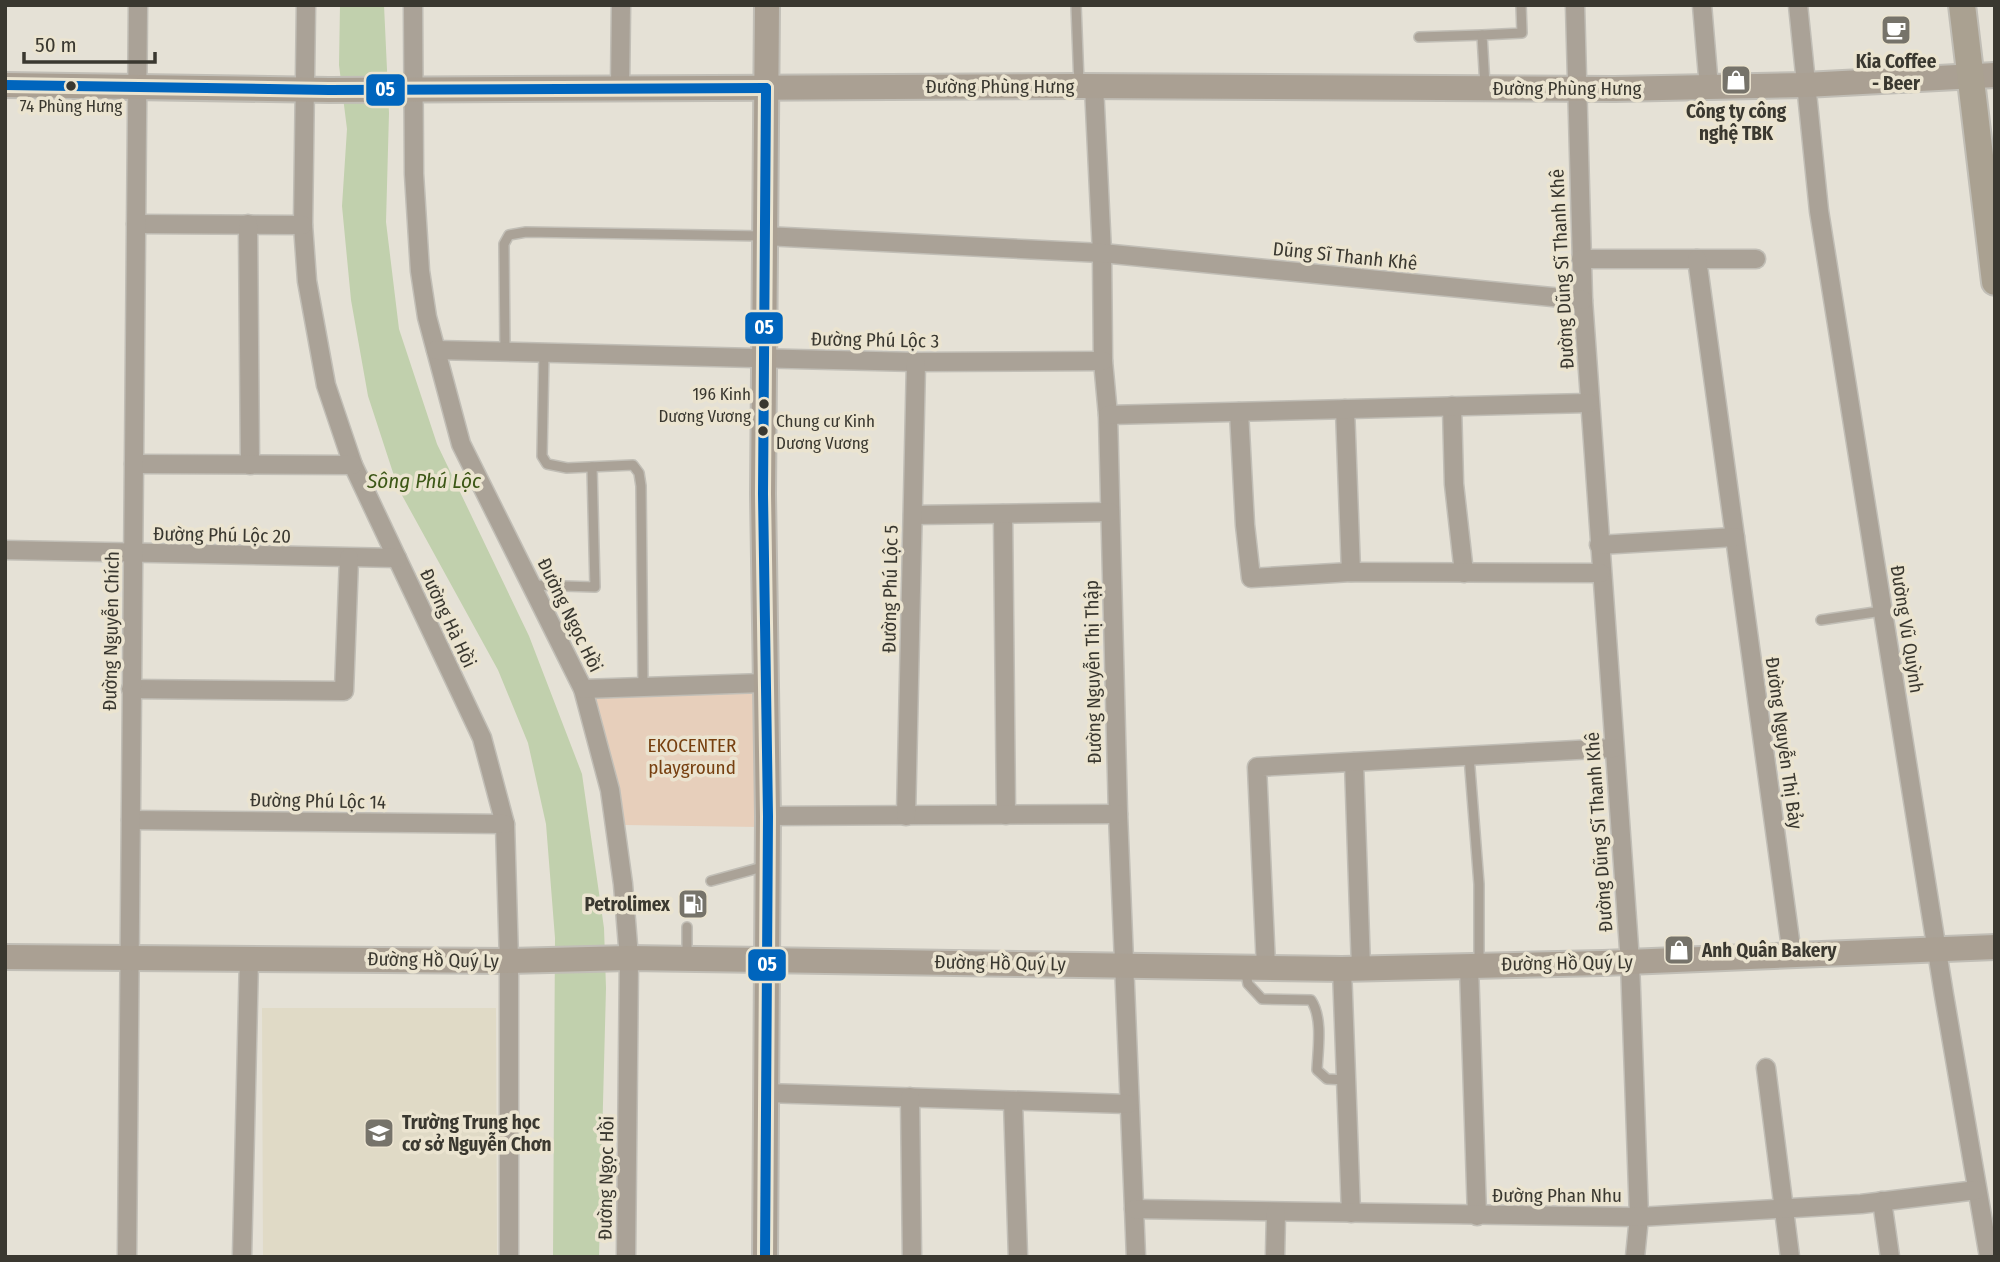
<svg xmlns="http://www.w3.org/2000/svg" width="2000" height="1262" viewBox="0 0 2000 1262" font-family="'Fira Sans Condensed',sans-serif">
<rect width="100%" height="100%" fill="#e5e1d6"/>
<path fill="#e0dac6" d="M262,1008H496L497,1257H263Z"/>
<path fill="#e7cfbb" d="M766,683L759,827L624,825L583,689Z"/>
<path fill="#c1d0ad" d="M340,5H384L389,113L386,222L399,329L437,444L529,636L582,774L604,928L606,988L599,1257H553L555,938L546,824L528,743L498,670L398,488L368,396L351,300L342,206L347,129L339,65Z"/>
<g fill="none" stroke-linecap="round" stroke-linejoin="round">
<g stroke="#c1beb6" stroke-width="12">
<g id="lane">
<path d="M1076,5L1079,84"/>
<path d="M1419,37L1482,35"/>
<path d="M1485,86L1482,35L1522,33L1521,5"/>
<path d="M505,352L504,244L509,235L526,232L763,236"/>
<path d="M544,352L542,456L547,464L567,468L633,465L639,473L641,486L643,687"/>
<path d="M533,585L595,587L592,467"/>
<path d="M1821,620L1882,611"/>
<path d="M1469,756L1479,884V964"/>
<path d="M711,881L766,866"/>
<path d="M687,957V927"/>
<path d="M1245,969L1248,984L1262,999L1311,1000C1323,1018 1318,1049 1317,1070L1327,1079L1346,1080"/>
</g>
</g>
<g stroke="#c1beb6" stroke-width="21">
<g id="street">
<path d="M306,5L303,225L307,281L326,385L353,465L482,738L505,824L509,961V1257"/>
<path d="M413,5L414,174L420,271L427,317L461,444L583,689L610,790L623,884L629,958L626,1257"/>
<path d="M1575,5L1583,300L1630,962L1639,1217L1635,1257"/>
<path d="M1702,5L1709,88"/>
<path d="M1798,5L1819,211L1944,995L1989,1257"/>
<path d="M1094,86L1102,253L1103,361L1108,415L1118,814L1136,1257"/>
<path d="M620,88L621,5"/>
<path d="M136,224L303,225"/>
<path d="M248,224L250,465"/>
<path d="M765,236L1102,253L1583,300"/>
<path d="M1581,259H1756"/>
<path d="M1697,259L1792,955"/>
<path d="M436,350L916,362L1103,361"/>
<path d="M1452,406L1454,484L1464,573"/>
<path d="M1345,409L1351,572"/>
<path d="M1239,412L1245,525L1251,578L1351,572L1601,573"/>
<path d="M1108,415L1589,403"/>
<path d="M134,464L353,465"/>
<path d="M1003,514L1006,815"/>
<path d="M913,515L1110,512"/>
<path d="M1599,545L1735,537"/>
<path d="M5,550L397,558"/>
<path d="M131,689L344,691L349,558"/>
<path d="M583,689L766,683"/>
<path d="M1354,762L1361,968"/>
<path d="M768,816L1118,814"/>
<path d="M906,816L916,362"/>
<path d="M131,820L505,824"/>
<path d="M1469,966L1477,1216"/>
<path d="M1266,967L1257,767L1614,748"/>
<path d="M1342,969L1351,1213"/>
<path d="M1766,1068L1790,1257"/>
<path d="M765,1093L1128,1104"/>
<path d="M910,1097L912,1257"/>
<path d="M1013,1101L1018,1257"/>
<path d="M1882,1201L1890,1257"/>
<path d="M1134,1209L1639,1217L1861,1204L1977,1190"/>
<path d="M127,1257L138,5"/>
<path d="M242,1257L249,958"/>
<path d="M1275,1257L1276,1212"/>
</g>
</g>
<g stroke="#c1beb6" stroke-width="28">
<g id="secondary">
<path d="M5,85L329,90L1079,86L1615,89L1805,85L1995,75"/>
<path d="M5,957L509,961L629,958L1342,969L1603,963L1995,947"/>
<path d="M765,1257L768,816L763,494L767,5"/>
</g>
</g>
<g stroke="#c1beb6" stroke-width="30">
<path id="primary" d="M1962,5L1995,282"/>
</g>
<use href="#lane" stroke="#aaa297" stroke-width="9"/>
<use href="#street" stroke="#aaa297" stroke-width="18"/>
<use href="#secondary" stroke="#aaa093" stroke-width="24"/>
<use href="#primary" stroke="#aaa191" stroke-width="26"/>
<g stroke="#ebe4d0" stroke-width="16">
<g id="bus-1">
<path d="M5,85L329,90L766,88"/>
<path d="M765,1257L768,816L763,494L766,88"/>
</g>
</g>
<use href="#bus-1" stroke="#0065bd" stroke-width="10"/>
</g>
<defs>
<g id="cafe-square" transform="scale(1.575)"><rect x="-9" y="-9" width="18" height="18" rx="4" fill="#76736a" stroke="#ebe4d0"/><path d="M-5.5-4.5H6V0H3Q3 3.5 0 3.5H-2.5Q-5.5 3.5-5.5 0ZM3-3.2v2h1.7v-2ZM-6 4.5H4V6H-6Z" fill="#fff"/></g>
<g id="shop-square" transform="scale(1.575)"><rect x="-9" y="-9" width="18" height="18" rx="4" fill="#76736a" stroke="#ebe4d0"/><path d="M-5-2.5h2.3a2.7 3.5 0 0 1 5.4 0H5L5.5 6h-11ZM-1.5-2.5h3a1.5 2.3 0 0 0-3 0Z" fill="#fff"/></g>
<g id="fuel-square" transform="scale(1.575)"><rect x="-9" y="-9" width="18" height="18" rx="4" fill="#76736a" stroke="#ebe4d0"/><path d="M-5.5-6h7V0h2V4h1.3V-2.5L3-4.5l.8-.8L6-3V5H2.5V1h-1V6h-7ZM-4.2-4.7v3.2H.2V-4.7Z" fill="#fff"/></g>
<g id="school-square" transform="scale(1.575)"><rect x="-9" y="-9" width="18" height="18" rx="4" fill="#76736a" stroke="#ebe4d0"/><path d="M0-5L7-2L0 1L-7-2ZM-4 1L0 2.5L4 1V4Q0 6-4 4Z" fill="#fff"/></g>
</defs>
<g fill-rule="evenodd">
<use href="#cafe-square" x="1896" y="30"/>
<use href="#shop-square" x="1736" y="80"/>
<use href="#fuel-square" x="693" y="904"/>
<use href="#shop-square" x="1679" y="950"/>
<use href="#school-square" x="379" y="1133"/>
</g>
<g fill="#3a3830" stroke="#ebe4d0" stroke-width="2.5">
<circle cx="71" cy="86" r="6"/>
<circle cx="764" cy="404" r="6"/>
<circle cx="763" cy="431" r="6"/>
</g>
<g text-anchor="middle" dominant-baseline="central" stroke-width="7" stroke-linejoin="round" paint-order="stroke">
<g font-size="17" fill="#3a3830" stroke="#ebe4d0">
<text x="71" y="106">74 Phùng Hưng</text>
<text x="751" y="394" text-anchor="end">196 Kinh<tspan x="751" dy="22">Dương Vương</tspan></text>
<text x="776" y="421" text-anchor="start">Chung cư Kinh<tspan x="776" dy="22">Dương Vương</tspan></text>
</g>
<g font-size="19" font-weight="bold" fill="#3a3830" stroke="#ebe4d0">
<text x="1896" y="61">Kia Coffee<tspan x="1896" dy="22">- Beer</tspan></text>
<text x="1736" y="111">Công ty công<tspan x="1736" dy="22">nghệ TBK</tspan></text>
<text x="670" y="904" text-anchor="end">Petrolimex</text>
<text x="1702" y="950" text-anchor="start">Anh Quân Bakery</text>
<text x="402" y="1122" text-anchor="start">Trường Trung học<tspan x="402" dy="22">cơ sở Nguyễn Chơn</tspan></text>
</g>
<g font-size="19" fill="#3a3830" stroke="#ebe4d0">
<text x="1000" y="86">Đường Phùng Hưng</text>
<text x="1567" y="88">Đường Phùng Hưng</text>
<text transform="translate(1345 256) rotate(6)">Dũng Sĩ Thanh Khê</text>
<text transform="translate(1562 269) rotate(-93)">Đường Dũng Sĩ Thanh Khê</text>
<text transform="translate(875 340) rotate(1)">Đường Phú Lộc 3</text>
<text transform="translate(222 535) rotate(1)">Đường Phú Lộc 20</text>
<text transform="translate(890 589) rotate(-89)">Đường Phú Lộc 5</text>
<text transform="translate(570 615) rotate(64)">Đường Ngọc Hồi</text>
<text transform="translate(448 618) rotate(65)">Đường Hà Hồi</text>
<text transform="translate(1907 629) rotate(81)">Đường Vũ Quỳnh</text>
<text transform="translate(111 631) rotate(-89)">Đường Nguyễn Chích</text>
<text transform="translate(1093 672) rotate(-91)">Đường Nguyễn Thị Thập</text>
<text transform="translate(1784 743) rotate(82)">Đường Nguyễn Thị Bảy</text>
<text transform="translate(318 801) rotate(1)">Đường Phú Lộc 14</text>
<text transform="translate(1599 832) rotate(-94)">Đường Dũng Sĩ Thanh Khê</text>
<text transform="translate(433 960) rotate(1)">Đường Hồ Quý Ly</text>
<text transform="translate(1000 963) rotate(1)">Đường Hồ Quý Ly</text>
<text transform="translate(1567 963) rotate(-1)">Đường Hồ Quý Ly</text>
<text transform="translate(606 1178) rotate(-89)">Đường Ngọc Hồi</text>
<text x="1557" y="1195">Đường Phan Nhu</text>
</g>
<g font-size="19" fill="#774010" stroke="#ebe4d0">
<text x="692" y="745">EKOCENTER<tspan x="692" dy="22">playground</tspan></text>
</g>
<g font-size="21" font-style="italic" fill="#3c5716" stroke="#ebe4d0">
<text x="424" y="481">Sông Phú Lộc</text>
</g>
</g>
<g stroke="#ebe4d0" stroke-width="2.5">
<rect x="365" y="73" width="41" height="34" rx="7" fill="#0065bd"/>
<rect x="744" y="311" width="40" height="34" rx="7" fill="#0065bd"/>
<rect x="747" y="948" width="40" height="34" rx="7" fill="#0065bd"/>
</g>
<g font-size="19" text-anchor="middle" font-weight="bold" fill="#fff">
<text x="385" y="96">05</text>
<text x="764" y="334">05</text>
<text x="767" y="971">05</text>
</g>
<rect width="2000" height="1262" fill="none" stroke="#3a3830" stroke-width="14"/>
<path d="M24 52v10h131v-10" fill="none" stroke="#3a3830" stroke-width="3.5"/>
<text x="35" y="52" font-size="21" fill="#3a3830" stroke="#ebe4d0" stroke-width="5" paint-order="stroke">50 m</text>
</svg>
